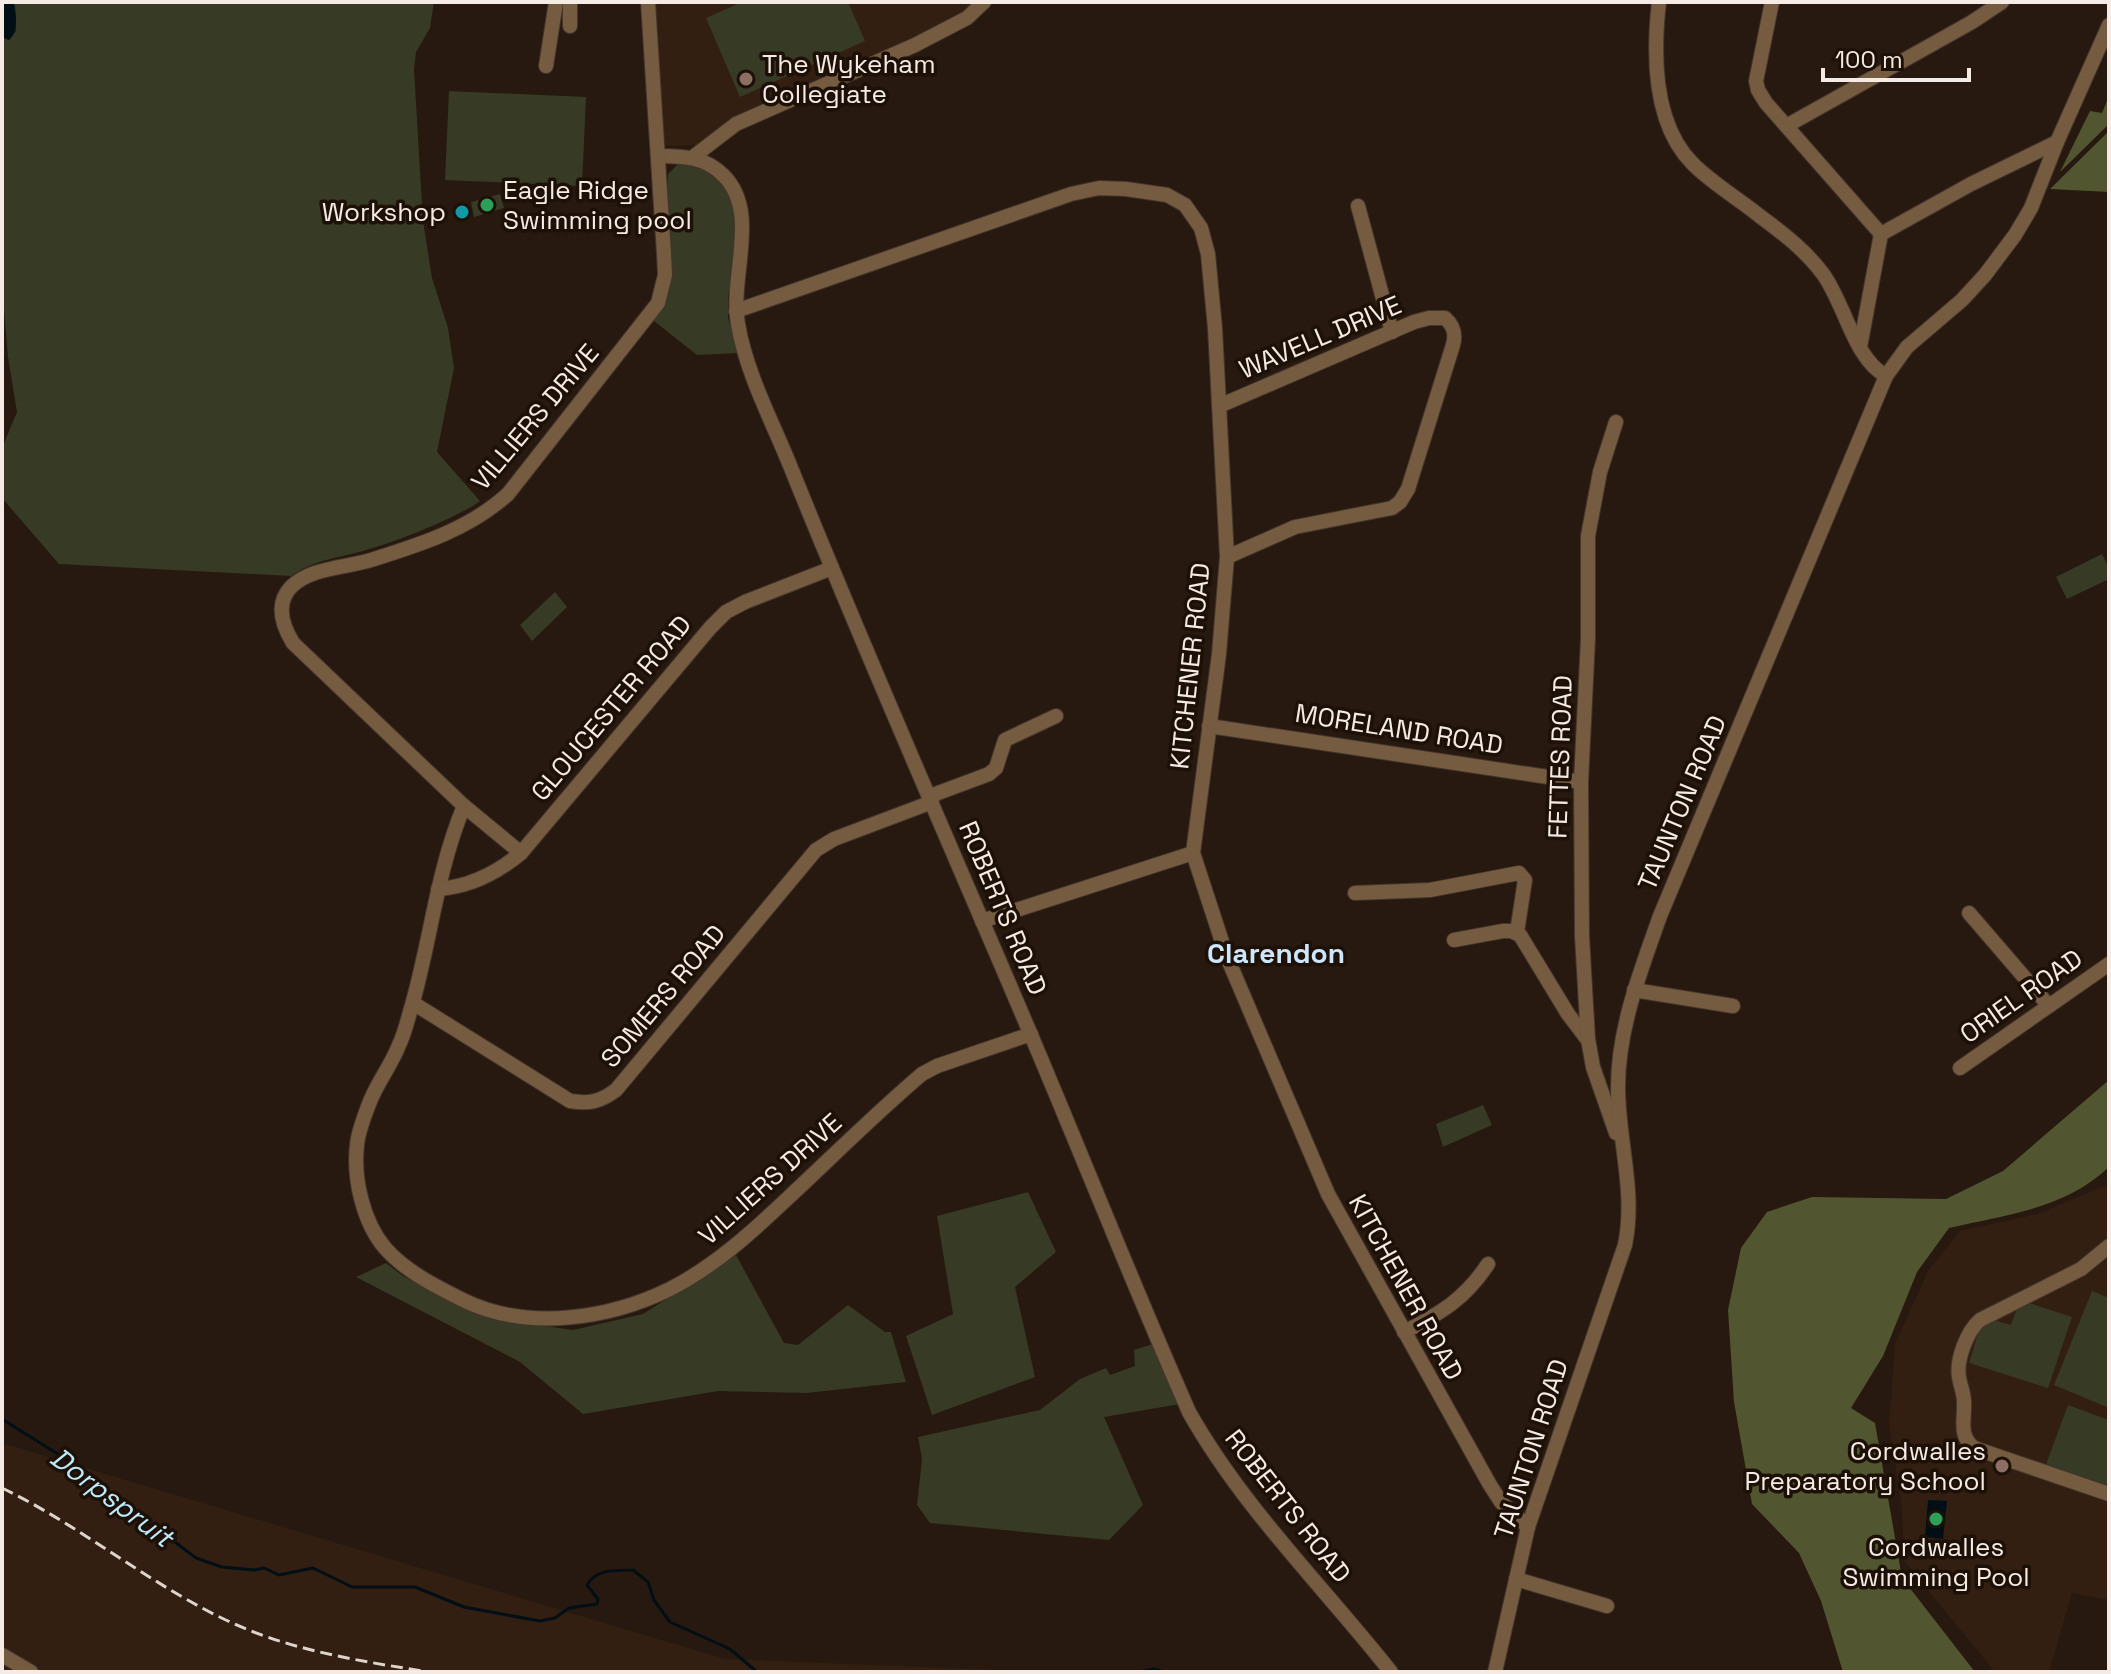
<svg xmlns="http://www.w3.org/2000/svg" width="2111" height="1674" viewBox="0 0 2111 1674" font-family="'Space Grotesk',sans-serif">
<rect width="100%" height="100%" fill="#27190f"/>
<g fill="#321f11">
<path d="M651,2H976L954,23L698,145L660,146Z"/>
<path d="M2109,1184V1600L2072,1593L2049,1672H1995L1904,1561L1902,1508L1889,1425L1895,1344L1928,1271L1960,1231L2038,1214Z"/>
<path d="M2,1443L725,1659L1048,1672H2Z"/>
</g>
<g fill="#373a25">
<path d="M14,2H434L430,28L416,52L414,69L423,221L432,278L448,328L454,368L437,452L480,501C457,518 395,542 366,550C339,558 315,559 291,576L59,564L2,498V448L17,412L8,357L2,284V37L9,40L16,31Z"/>
<path d="M742,2H848L865,41L740,97L706,18Z"/>
<path d="M449,91L586,97L582,186L445,180Z"/>
<path d="M679,163L704,165L720,178L738,210L733,275L728,295V318L739,353L697,355L654,321L662,307L668,174Z"/>
<path d="M500,194L504,208L474,217L471,202Z"/>
<path d="M2102,554L2109,568V579L2067,599L2056,577Z"/>
<path d="M555,592L567,607L532,641L520,625Z"/>
<path d="M1483,1105L1492,1125L1443,1147L1436,1124Z"/>
<path d="M1028,1192L1056,1252L1015,1287L1035,1377L932,1415L906,1336L953,1314L937,1216Z"/>
<path d="M736,1255L784,1343L798,1345L848,1305L885,1332H891L906,1382L807,1393L718,1391L583,1414L520,1362L356,1277L386,1263L403,1276L461,1307L503,1320L573,1330L643,1314Z"/>
<path d="M2092,1291L2109,1298V1408L2054,1385Z"/>
<path d="M2020,1300L2072,1317L2048,1388L1969,1363L1983,1317L2011,1325Z"/>
<path d="M1153,1344L1180,1404L1104,1417L1143,1505L1109,1540L930,1523L917,1505L922,1459L918,1437L1040,1410L1080,1379L1106,1368L1110,1375L1135,1366L1134,1350Z"/>
<path d="M2068,1405L2109,1420V1491L2045,1467Z"/>
</g>
<g fill="#515631">
<path d="M2109,96V124L2060,172L2090,111L2102,113Z"/>
<path d="M2109,131V192L2050,189Z"/>
<path d="M2109,1080V1167C2065,1209 2005,1215 1949,1228L1917,1272L1883,1356L1851,1408L1875,1423L1902,1578L1975,1672H1843L1821,1601L1799,1553L1752,1504L1734,1402L1728,1310L1741,1248L1767,1212L1812,1197L1946,1199L2003,1171Z"/>
</g>
<g fill="#000f16">
<path d="M2,2H14C16,14 19,31 9,40L2,37Z"/>
<path d="M1928,1500L1947,1501L1943,1539L1925,1537Z"/>
</g>
<g fill="none" stroke-linecap="round" stroke-linejoin="round">
<g stroke="#000f16" stroke-width="3">
<path d="M2,1419L91,1475L122,1510L163,1533L196,1558L222,1567L254,1570L264,1568L279,1575L313,1568L352,1587H415L464,1607L540,1621L555,1618L569,1608L597,1604L598,1599L587,1585C597,1568 615,1571 633,1570L648,1582L654,1600L670,1622L730,1649L757,1672"/>
<path d="M1139,1672L1154,1669L1164,1672"/>
</g>
<g stroke="#44362d" stroke-width="16">
<g id="minor">
<path d="M1659,2C1653,54 1653,124 1693,164C1713,184 1739,199 1761,217C1784,234 1806,251 1823,274C1845,304 1854,359 1886,376"/>
<path d="M1772,2L1756,81L1758,90L1766,103L1881,234L1860,347"/>
<path d="M570,26V2"/>
<path d="M546,66L556,2"/>
<path d="M1788,125L1972,22L2002,2"/>
<path d="M659,156C684,156 705,157 723,175C761,212 729,277 738,324C746,372 771,419 789,463C866,655 950,844 1031,1035C1084,1160 1134,1287 1189,1412C1243,1508 1323,1586 1391,1672"/>
<path d="M693,157L736,124L915,45L967,18L984,2"/>
<path d="M1358,206L1392,332"/>
<path d="M1881,234L1971,184L2057,142"/>
<path d="M736,311L1071,194L1099,188L1126,189L1167,195L1185,205L1201,228L1208,254L1215,328L1227,557L1219,654L1193,853L1227,957L1328,1194L1490,1485L1501,1502L1528,1527"/>
<path d="M1219,406L1414,322L1429,318H1445C1454,326 1456,334 1453,345L1408,489L1400,502L1392,508L1295,527L1227,557"/>
<path d="M1209,726L1581,782"/>
<path d="M930,796L989,774L996,768L1005,740L1056,716"/>
<path d="M464,806C437,870 431,939 412,1005C408,1018 405,1033 399,1045C391,1066 376,1084 369,1104C364,1117 358,1132 357,1145C353,1178 363,1222 385,1248C406,1272 437,1287 465,1301C528,1331 609,1319 670,1289C715,1266 752,1232 789,1197C833,1156 876,1113 922,1074L937,1066L1031,1034"/>
<path d="M521,853L464,806L293,643C282,625 275,604 291,587C311,567 346,568 371,560C419,545 470,529 508,494L658,303L665,275L664,254L648,2"/>
<path d="M438,889C470,887 497,873 521,853L710,628L726,612L745,602L832,568"/>
<path d="M1355,893L1430,890L1519,873L1525,880L1517,932"/>
<path d="M1969,913L2049,1006"/>
<path d="M982,921L1193,853"/>
<path d="M1454,940L1503,931H1511L1520,935L1568,1014L1587,1039"/>
<path d="M1634,990L1733,1006"/>
<path d="M413,1003L570,1101C589,1104 600,1102 616,1090L816,850L834,839L932,802"/>
<path d="M1960,1068L2109,964"/>
<path d="M1616,1133L1593,1067L1588,1039L1582,936L1581,782L1588,639V536L1600,472L1616,422"/>
<path d="M2109,1246L2081,1269L1980,1320C1967,1331 1956,1360 1959,1377C1960,1385 1964,1393 1964,1402C1965,1420 1958,1435 1974,1448L2109,1494"/>
<path d="M1404,1332C1441,1313 1465,1299 1488,1264"/>
<path d="M1516,1579L1607,1606"/>
<path d="M2,1655L31,1672"/>
<path d="M1495,1672L1528,1527L1625,1245C1636,1192 1618,1140 1618,1087C1618,1028 1641,970 1660,916L1886,376L1907,347L1962,300L1985,275L2015,235L2031,208L2057,142L2109,25"/>
</g>
</g>
<use href="#minor" stroke="#755b40" stroke-width="14"/>
<path stroke="#ded4cc" stroke-width="3" stroke-dasharray="12 6" stroke-linecap="butt" d="M2,1488C81,1526 149,1584 228,1621C292,1651 360,1661 429,1672"/>
</g>
<g fill="#8d6e63" stroke="#1d1007" stroke-width="3">
<circle cx="746" cy="79" r="8"/>
<circle cx="2002" cy="1466" r="8"/>
</g>
<g fill="#2e9e5b" stroke="#1d1007" stroke-width="3">
<circle cx="487" cy="205" r="8"/>
<circle cx="1936" cy="1519" r="8"/>
</g>
<circle fill="#0f9aa8" stroke="#1d1007" stroke-width="3" cx="462" cy="212" r="8"/>
<g text-anchor="middle" dominant-baseline="central" stroke-width="7" stroke-linejoin="round" paint-order="stroke">
<g font-size="26" fill="#f5ebe4" stroke="#1d1007" text-anchor="start">
<text x="762" y="64">The Wykeham<tspan x="762" dy="30">Collegiate</tspan></text>
<text x="503" y="190">Eagle Ridge<tspan x="503" dy="30">Swimming pool</tspan></text>
<text x="446" y="212" text-anchor="end">Workshop</text>
<text x="1986" y="1451" text-anchor="end">Cordwalles<tspan x="1986" dy="30">Preparatory School</tspan></text>
<text x="1936" y="1547" text-anchor="middle">Cordwalles<tspan x="1936" dy="30">Swimming Pool</tspan></text>
</g>
<g font-size="26" fill="#f5ebe4" stroke="#1d1007">
<text transform="translate(1320 337) rotate(-23)">WAVELL DRIVE</text>
<text transform="translate(535 417) rotate(-50)">VILLIERS DRIVE</text>
<text transform="translate(1190 666) rotate(-84)">KITCHENER ROAD</text>
<text transform="translate(611 708) rotate(-50)">GLOUCESTER ROAD</text>
<text transform="translate(1399 729) rotate(9)">MORELAND ROAD</text>
<text transform="translate(1560 757) rotate(-88)">FETTES ROAD</text>
<text transform="translate(1682 803) rotate(-67)">TAUNTON ROAD</text>
<text transform="translate(1003 908) rotate(67)">ROBERTS ROAD</text>
<text transform="translate(663 996) rotate(-50)">SOMERS ROAD</text>
<text transform="translate(2021 996) rotate(-35)">ORIEL ROAD</text>
<text transform="translate(770 1179) rotate(-42)">VILLIERS DRIVE</text>
<text transform="translate(1406 1287) rotate(61)">KITCHENER ROAD</text>
<text transform="translate(1531 1449) rotate(-72)">TAUNTON ROAD</text>
<text transform="translate(1288 1506) rotate(52)">ROBERTS ROAD</text>
</g>
<g font-size="28" font-weight="bold" fill="#cde6fc" stroke="#1d1007">
<text x="1276" y="953">Clarendon</text>
</g>
<g font-size="28" font-style="italic" fill="#bdeafb" stroke="#1d1007">
<text transform="translate(112 1497) rotate(37)">Dorpspruit</text>
</g>
</g>
<rect width="2111" height="1674" fill="none" stroke="#f5ebe4" stroke-width="8"/>
<path d="M1823 68v12h146v-12" fill="none" stroke="#f5ebe4" stroke-width="4"/>
<text x="1835" y="68" font-size="24" fill="#f5ebe4" stroke="#1d1007" stroke-width="6" paint-order="stroke">100 m</text>
</svg>
